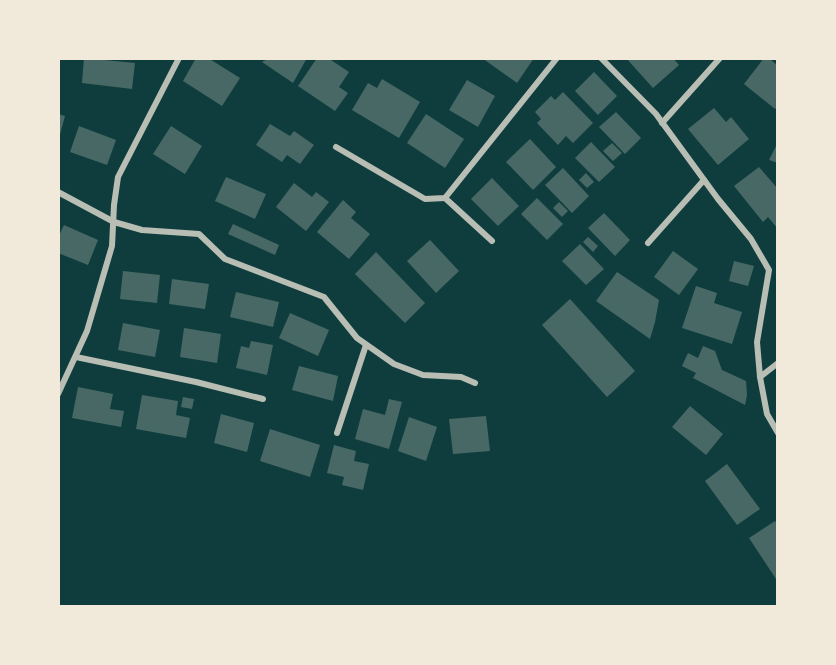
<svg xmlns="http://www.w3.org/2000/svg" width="836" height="665" viewBox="0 0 836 665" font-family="Figtree,sans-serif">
<rect width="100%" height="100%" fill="#0f3d3e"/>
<g fill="#486865">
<path d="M84,58L135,63L132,89L82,83Z"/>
<path d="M196,58H208L240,78L222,106L183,81Z"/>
<path d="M270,58H307L293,83L262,62Z"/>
<path d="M317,58H328L349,72L339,87L348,93L335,111L298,86Z"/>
<path d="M482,58H534L517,83Z"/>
<path d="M626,58H673L679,65L653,88Z"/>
<path d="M764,58H769L778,66V106L775,109L744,84Z"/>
<path d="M594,72L617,96L598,115L575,91Z"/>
<path d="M382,79L420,102L399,138L352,110L368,83L377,88Z"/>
<path d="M467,80L495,96L478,127L449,110Z"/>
<path d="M563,92L593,123L573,143L566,136L558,145L537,123L541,119L535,112L551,96L555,100Z"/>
<path d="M714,108L726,122L731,117L749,139L718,165L688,129Z"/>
<path d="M616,112L641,138L625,154L599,127Z"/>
<path d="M58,114L65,116L59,138H58Z"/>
<path d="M426,114L464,139L445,168L407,143Z"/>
<path d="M270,124L290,136L294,131L314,145L300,164L287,155L282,162L256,145Z"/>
<path d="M79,126L116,140L107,165L70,152Z"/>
<path d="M171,126L202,146L185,174L153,154Z"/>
<path d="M530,139L556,167L533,190L506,162Z"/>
<path d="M591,142L615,167L599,182L575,158Z"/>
<path d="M778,142V163L769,160Z"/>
<path d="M612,143L622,153L613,161L603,151Z"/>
<path d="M759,167L778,189V229L768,217L763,222L734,186Z"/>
<path d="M563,168L589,196L572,213L545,185Z"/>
<path d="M586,173L594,182L587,188L579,180Z"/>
<path d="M226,177L266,194L255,219L215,201Z"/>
<path d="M492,178L519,206L498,226L471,199Z"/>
<path d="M294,183L312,197L316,192L329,202L306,231L276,207Z"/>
<path d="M537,198L563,224L547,240L521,214Z"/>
<path d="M343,200L356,212L351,218L370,234L349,259L317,232Z"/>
<path d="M559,202L568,211L562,217L553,208Z"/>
<path d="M604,213L630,240L615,256L588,228Z"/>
<path d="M233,224L279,245L275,255L228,234Z"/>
<path d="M64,225L98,240L88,265L58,253V238Z"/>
<path d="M588,237L598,246L593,252L583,242Z"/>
<path d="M430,240L459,271L436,293L407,261Z"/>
<path d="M580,244L604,269L586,285L562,261Z"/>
<path d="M673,251L698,269L679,295L654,277Z"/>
<path d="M376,252L425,303L405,323L355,274Z"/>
<path d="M734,261L754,266L748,286L729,281Z"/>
<path d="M123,271L160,275L157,303L120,299Z"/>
<path d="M617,272L659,300L655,322L650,339L596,301Z"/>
<path d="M172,279L209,284L205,309L169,304Z"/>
<path d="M696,286L717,293L714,303L742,312L732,344L682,328Z"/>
<path d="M236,292L279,302L273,327L230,317Z"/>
<path d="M570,299L635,371L607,397L542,325Z"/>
<path d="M290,313L329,330L318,356L279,338Z"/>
<path d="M123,323L160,330L155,357L118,350Z"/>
<path d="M184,328L221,334L217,363L180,357Z"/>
<path d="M251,341L273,345L267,375L236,368L241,346L249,348Z"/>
<path d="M703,346L715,351L722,370L746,381L747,395L745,405L693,378L696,373L682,366L688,353L698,358Z"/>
<path d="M299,366L338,376L333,401L292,390Z"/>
<path d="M78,387L113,394L110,409L124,411L121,427L72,418Z"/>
<path d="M142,395L178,401L176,415L190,418L186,438L136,429Z"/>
<path d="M183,397L194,399L192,409L181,407Z"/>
<path d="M389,399L402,402L389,449L355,439L363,409L385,415Z"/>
<path d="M690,406L723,434L706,455L672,427Z"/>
<path d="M221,414L254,423L247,452L214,443Z"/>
<path d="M486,416L490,451L453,454L449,419Z"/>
<path d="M409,417L437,427L426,461L398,451Z"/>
<path d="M270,429L320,445L310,477L260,461Z"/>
<path d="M334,445L356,451L354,461L369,464L363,490L342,485L344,477L327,473Z"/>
<path d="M727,464L760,509L737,525L705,481Z"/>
<path d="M775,521L778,525V578L776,579L749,538Z"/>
</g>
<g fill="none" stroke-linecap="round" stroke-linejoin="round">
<g stroke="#b8beb3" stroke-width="6">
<path d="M601,58L656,114L718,199L751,239L769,270L757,342L760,377L767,414L778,433"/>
<path d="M662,123L720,58"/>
<path d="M336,147L425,199L445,198L557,58"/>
<path d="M58,192L114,222L142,230L199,234L225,259L324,297L357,338L394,364L423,375L461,377L475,383"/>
<path d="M445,198L492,241"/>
<path d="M648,243L704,180"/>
<path d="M76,357L196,382L263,399"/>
<path d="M760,377L778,363"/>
<path d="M58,394L87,331L112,246L114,205L118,177L179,58"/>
<path d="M337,433L366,345"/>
</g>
</g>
<rect width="836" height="665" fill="none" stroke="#f1e9da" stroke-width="120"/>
</svg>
